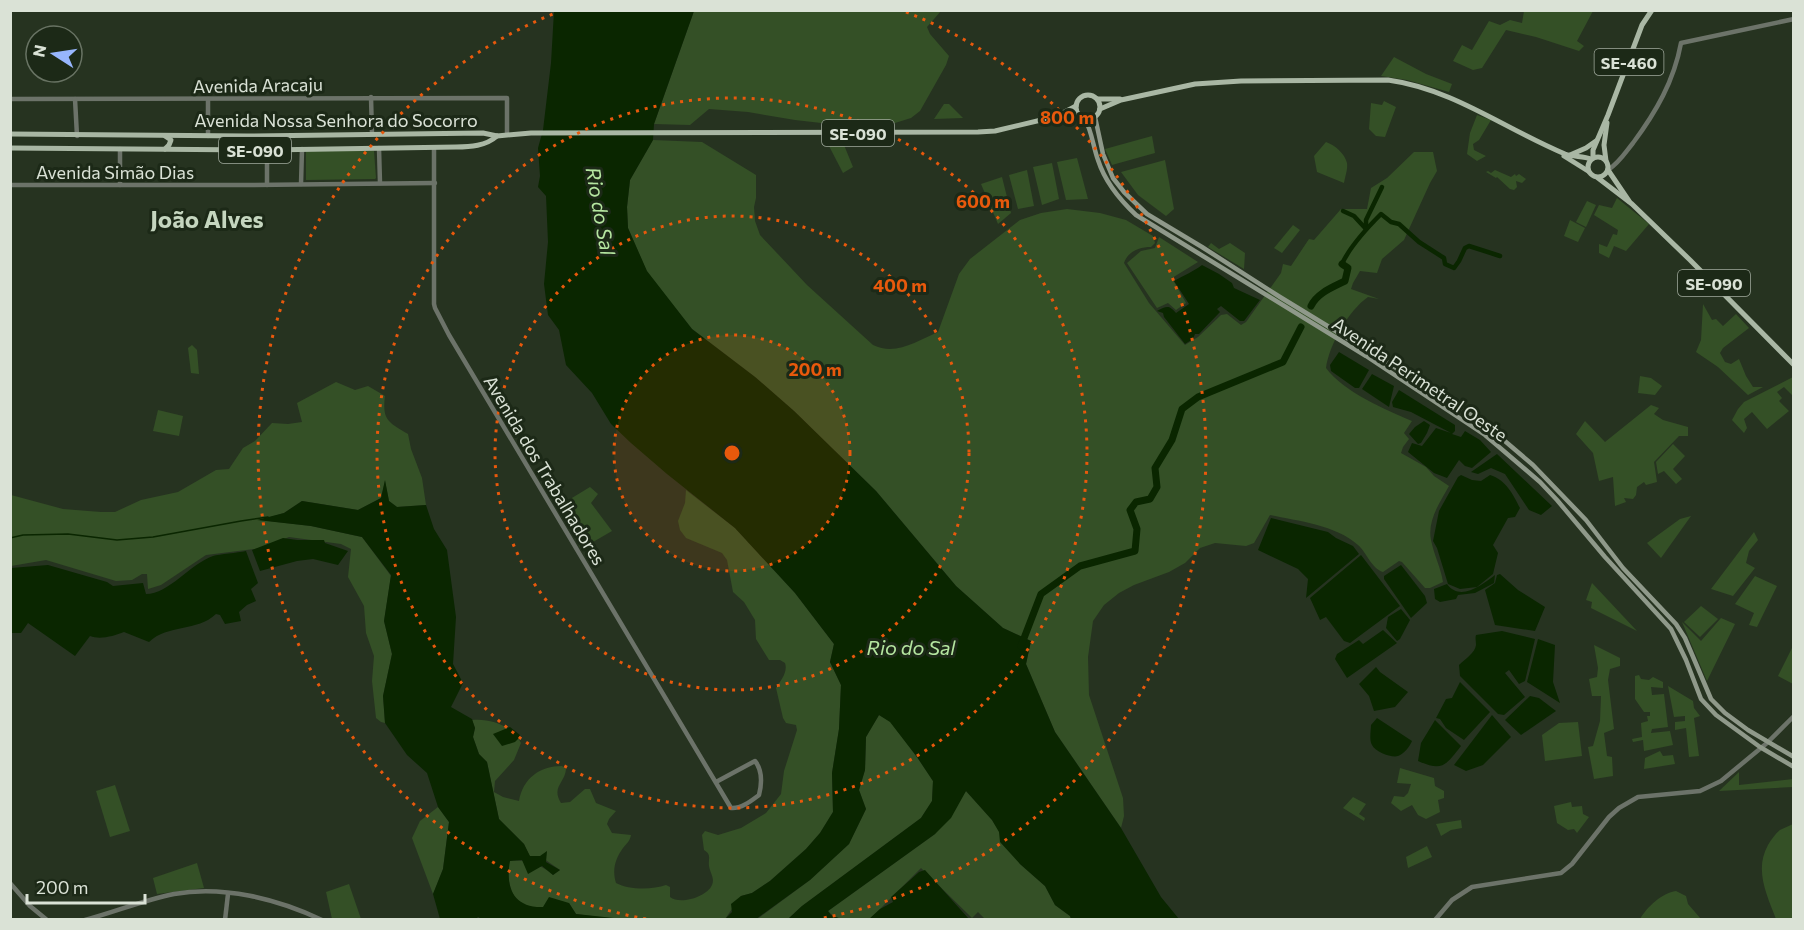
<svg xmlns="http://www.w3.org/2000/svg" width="1804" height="930" viewBox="0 0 1804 930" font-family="Commissioner,sans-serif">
<rect width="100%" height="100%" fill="#263320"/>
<g fill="#345026">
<path d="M694,11H941L927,27L930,34L949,56L946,65L920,111L911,118L895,123L830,124L795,120L748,112L709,109L690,125L654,124Z"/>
<path d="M1524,11H1593L1577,41L1584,46L1579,51L1536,37L1506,30L1482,68L1473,70L1453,61L1462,45L1472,50L1489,21L1500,25L1510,20L1522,23Z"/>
<path d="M1394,57L1426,74L1452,84L1449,92L1407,80L1381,76Z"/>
<path d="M1384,101L1396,107L1385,137L1376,136L1369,129L1371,103L1382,105Z"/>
<path d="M944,104H949L963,118L934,119Z"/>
<path d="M1477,115L1491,120L1479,140L1473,144L1474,150L1486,156L1477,161L1467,154L1470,133Z"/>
<path d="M1152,136L1155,153L1112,165L1105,149Z"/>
<path d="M653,140L702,142L756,175V198L754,207L755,221L760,235L807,285L873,345C896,356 917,341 938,332L959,274L970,259L1020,220L1041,213L1067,209L1100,213L1126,220L1153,236L1155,243L1151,247C1140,247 1128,251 1124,263L1149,303L1185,345L1198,337L1221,315L1227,314L1241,325L1246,322L1281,273L1283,264L1291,266L1309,239L1314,240L1341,209H1367L1371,188L1387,178L1414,152H1433L1437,171L1430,183L1404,240L1382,259L1377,273L1360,271L1353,283L1351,289L1379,299L1368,297C1349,310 1329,345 1326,368C1344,392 1384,409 1412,421L1404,433L1409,439L1403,447L1401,453L1426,467L1434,476L1449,486C1440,502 1427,521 1431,540C1434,555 1441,568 1443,582L1430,588H1425L1402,562L1399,561L1383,572C1371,568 1367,553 1358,545C1336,525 1298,521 1270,515L1254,543L1246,546L1215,543L1200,548L1185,563L1169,572L1134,585L1119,593L1104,605L1093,621L1088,657L1089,695L1123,798L1124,816L1121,828L1055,732L1026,664L1031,641L1003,628L956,586L876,491L794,411L755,377L692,329L647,272L628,228L627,207L630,180Z"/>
<path d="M1326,142C1335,145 1345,154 1347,163C1348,169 1345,177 1344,183L1317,172L1314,156Z"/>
<path d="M844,145L853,167L843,173L829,146Z"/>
<path d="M306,151H374L376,178L375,179L306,180Z"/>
<path d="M1077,158L1088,199L1066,200L1057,162Z"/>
<path d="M1165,160L1174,209L1166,216L1138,195L1121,172Z"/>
<path d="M1052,163L1059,199L1042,205L1033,167Z"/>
<path d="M1027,170L1034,206L1018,209L1009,175Z"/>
<path d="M1495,170L1511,177L1515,174L1516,176L1519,174L1526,179L1522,183L1516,181L1517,187L1514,190L1510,189L1497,177L1496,178L1486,172L1488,171L1491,173Z"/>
<path d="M1002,177L1011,213L998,224L981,184Z"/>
<path d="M1617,198L1649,224L1626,251L1614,246L1609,258L1599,253V244L1607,247L1613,234L1617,235L1618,230L1594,215L1599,205L1612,208Z"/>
<path d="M1587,201L1596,205L1586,227L1576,222Z"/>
<path d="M1570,220L1585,228L1578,242L1564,236Z"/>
<path d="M1293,225L1300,230L1282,253L1274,248Z"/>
<path d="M1159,237L1198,262L1172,278L1186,303L1176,310L1168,303L1157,308L1127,263L1141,251L1155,248Z"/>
<path d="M1211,243L1219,249L1230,243L1245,253L1244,269L1208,247Z"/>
<path d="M1703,304L1712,320L1716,319L1723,326L1736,314L1749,328L1723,348L1720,353L1725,362L1731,364L1739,359L1746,376L1753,387H1763L1748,395L1718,367L1696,352L1701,340Z"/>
<path d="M192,345L197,350L199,374L191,373L188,348Z"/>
<path d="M1640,376L1651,378L1662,386L1655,395L1638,393Z"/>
<path d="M1793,377V396L1784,387L1777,392L1782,398L1779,401L1789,411L1767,429L1752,412L1744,419L1747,428L1744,433L1732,420L1738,409L1744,402Z"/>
<path d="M336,382L355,390L368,386L385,396C382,420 388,422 408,434L411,449L422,478L426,505L397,507L389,501L385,481L381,498L358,510L302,501L284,513L260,520L311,526L362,537L391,576L384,621L392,654L383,696L385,723L381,722L376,718L372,681L374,656L366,633L364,606L348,577L351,549L341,544L289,537L261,548L206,555L161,585L148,589L147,574H142L132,580L116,581L46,560L11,566V495L63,509L101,512H115L141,500L178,492L216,470L229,469L243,448L255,441L272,423L288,424L302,422L297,403Z"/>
<path d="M1651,405L1659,408L1654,414L1663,420L1688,427V436H1679L1654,462L1657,482L1646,485L1644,482L1637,487L1636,495L1633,499L1624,498L1626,502L1615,506L1613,477L1599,481L1593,453L1576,434L1585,421L1605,442Z"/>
<path d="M158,410L183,416L179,436L153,431Z"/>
<path d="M1673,444L1685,456L1673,469L1682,479L1676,484L1664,471L1658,474L1656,462Z"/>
<path d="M590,487L598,494L591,503L612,531L581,549L557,507Z"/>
<path d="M686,490L735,528L795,593L834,644L830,662L841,685L839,729L832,773L833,812L820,833L806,849L770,881L752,893L741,896L725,919L623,920L576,914L569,903C558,905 543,910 531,907C509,903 507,879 509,861C527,859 540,864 553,875L560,870L540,856L530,857L524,844L499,819L487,762L479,754L473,737L475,728L472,720C490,718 513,726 521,743L514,760L495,781L494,792L503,797L519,801C523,778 540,766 562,766L566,769C565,783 551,787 561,803L570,802L585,789H590L596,803L616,811L609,819L607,824L612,833L631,835C630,841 627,843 623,848C615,859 612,870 616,883C629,890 652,890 666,885L670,887V897C680,905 707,897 712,885C715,878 710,873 709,866C708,858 712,855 704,850L702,835L705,831L718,835L741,828L766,813L781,794L784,771L797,730L796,725L786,723L783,718L776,688C781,680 788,672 785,663L780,660H769L756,639L755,620L744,602L733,592L727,560L722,553L686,538L680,530L678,521L685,503Z"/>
<path d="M1691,516L1661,558L1647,543L1680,519Z"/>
<path d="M1754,532L1758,540L1749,551L1746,563L1755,568L1733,596L1711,589Z"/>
<path d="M1755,576L1777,586L1757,627L1749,625L1754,613L1735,604Z"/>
<path d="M1592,583L1637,631L1591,608L1592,602L1586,600Z"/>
<path d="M1701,606L1718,619L1700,637L1684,622Z"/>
<path d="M1721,618L1735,624L1707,681L1682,622L1701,641Z"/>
<path d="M1594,645L1620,658V666L1610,669L1608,680L1614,729L1604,733L1607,756L1612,757L1613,776L1594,779L1588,747L1593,746L1600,721L1601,696H1592L1589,679L1597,677L1598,668Z"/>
<path d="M1793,646H1794L1793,684L1778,676Z"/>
<path d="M1639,675L1641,679L1649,680L1653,677L1663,682V688L1651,687L1652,695L1664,694L1668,727L1652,729L1651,733L1670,731L1673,745L1644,751L1643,740L1633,742L1632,739L1642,737L1641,723L1648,721L1647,716H1650V712H1644L1635,699V676Z"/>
<path d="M1668,686L1693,701L1694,708L1700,716L1694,718L1699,756L1689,757L1686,728L1675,730V722L1685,721V716L1674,717Z"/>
<path d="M879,715L890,721L917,757L933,781L932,801L921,818L802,906L788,919L756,920L810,880L849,844L866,809L859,790L865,770L866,737Z"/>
<path d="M1578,722L1582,756L1545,761L1542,735L1559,723Z"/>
<path d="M1660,751L1663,756L1673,755L1675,764L1644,769L1645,758Z"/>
<path d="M1400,768L1434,778L1435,786L1444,791V798L1438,800L1440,812L1426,819L1418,815L1412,805L1401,811L1391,803L1394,796L1404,797L1408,793L1411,784L1397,783Z"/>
<path d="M1739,772V785L1793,779V787L1719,791Z"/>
<path d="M115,785L130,831L110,837L96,791Z"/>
<path d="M966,791L992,820L1020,864L1045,886L1055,905L1070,916L1071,919H985L978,912L972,918L921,868L870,919C856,919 838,923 828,911L935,834Z"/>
<path d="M1353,797L1366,804L1359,814L1365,818L1364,821L1343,808Z"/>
<path d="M1571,802L1572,807L1582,806L1583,814L1589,817L1577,833L1574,829L1568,830L1557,823L1554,806Z"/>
<path d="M438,807L449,822L443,869L433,894L412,838L420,821Z"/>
<path d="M1461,820L1462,828L1451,830L1441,836L1436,824Z"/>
<path d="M1793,824V919H1776C1767,895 1754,870 1768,845C1771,840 1775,834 1780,830C1784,828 1789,826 1793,824Z"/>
<path d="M1427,846L1432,857L1408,868L1406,857Z"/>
<path d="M197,863L204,888L157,894L153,878Z"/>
<path d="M349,884L361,919H332L326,892Z"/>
<path d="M1676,891L1686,896L1688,904L1701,919H1640C1647,907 1662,893 1676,891Z"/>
</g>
<g fill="#0a2600">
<path d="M554,11H694L654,124L653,140L630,180L627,207L628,228L647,271L692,329L755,377L794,411L876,491L956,586L1003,628L1031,641L1026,664L1055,732L1121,828L1161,897L1179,919H1071L1070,916L1055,905L1045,886L1020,864L1000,842L999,832L992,820L966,791L951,818L935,834L828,911L831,915L841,919H788L802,906L921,818L932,801L933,781L917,757L890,722L879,715L866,737L865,770L859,790L866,809L849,844L810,880L756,919H725L732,912L731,904L741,896L752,893L770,881L806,849L820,833L833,812L832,773L839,729L841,685L830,662L834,644L795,593L735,528L667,474L631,443L611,424L592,393L566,365L559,330L548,315L544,284L548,242L546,196L538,187L540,176L538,148L543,130L551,63Z"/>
<path d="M1202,265L1219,274L1232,283L1234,288L1260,300L1244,321H1240L1221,306L1217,309L1220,312L1199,334H1195L1193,339L1185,344L1164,317L1163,313L1157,311C1167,306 1169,305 1176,313L1189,304L1174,281C1184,275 1193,272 1202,265Z"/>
<path d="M1339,352L1369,370L1359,388H1355L1331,371L1330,365Z"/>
<path d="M1372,374L1394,386L1389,407L1362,389Z"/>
<path d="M1399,390L1455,425V431L1452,434L1461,437L1465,431L1480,440L1491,452L1472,468L1465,466L1459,460L1447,478L1434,473L1408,452L1412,443L1422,446L1436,428L1451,433L1411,412L1393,407L1392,402Z"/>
<path d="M1424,421L1430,425L1427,433L1421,443L1418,444L1409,434L1415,427Z"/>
<path d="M1497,454L1552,506L1541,515L1529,510L1505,474L1491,468L1478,474L1471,472Z"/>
<path d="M1461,475L1472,480L1481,481L1490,475C1506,480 1513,494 1520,508L1515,517L1508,518L1493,545L1498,553L1493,574L1477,587L1460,589L1448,584L1437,548L1433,541L1439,511L1458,477Z"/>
<path d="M385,480L389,501L397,507L426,505L434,529L447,550L456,617L453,664L463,683L451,707L472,719L475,728L473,737L479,754L487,762L499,819L524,844L530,856H540L547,851L546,862L560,870L553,875L542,866L528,874L522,860L510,861C505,888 514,908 543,907L549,897L569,903L576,914L623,919L484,920L478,917L476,919H440L433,894L443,869L449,822L438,807L427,773L407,755L385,723L383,696L392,654L384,621L391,575L362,537L311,526L257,520L284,513L302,501L358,510L381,498Z"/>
<path d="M1271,518L1328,532L1336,538L1353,546L1359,554L1306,598L1308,579L1298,569L1258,550Z"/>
<path d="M283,538L297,540H324L325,543L348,551L338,565L313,559L297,561L260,571L252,550Z"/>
<path d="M246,551L258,583L251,589L256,601L247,605L239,612L241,621L225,624L220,615L216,614C197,632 168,624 149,642L124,632C114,636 100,640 90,636L75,656L28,623L21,633H11V568L48,565L107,582L113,586L143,583L146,594C169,594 190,564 213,556C220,554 237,553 246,551Z"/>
<path d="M1361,555L1400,606L1350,643L1344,641L1326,617L1320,620L1310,598Z"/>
<path d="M1401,565L1425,596L1427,603L1411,618L1384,579V576Z"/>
<path d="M1500,574L1518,590L1545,607L1535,631L1495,625L1485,590L1495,583L1497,575Z"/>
<path d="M1495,575L1494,583L1475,593L1458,595L1456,599L1440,602L1435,599L1434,589L1447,584C1460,602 1482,585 1495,575Z"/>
<path d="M1401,609L1410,620L1400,639L1397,641L1386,628L1388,617Z"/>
<path d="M1383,630L1397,643L1347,678L1335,659L1337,654L1359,640L1363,644Z"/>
<path d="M1502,631L1535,639L1525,681L1519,684L1509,670L1505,673L1525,697L1504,715L1498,714L1460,676L1459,665C1465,659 1475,653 1476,645C1476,641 1475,638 1476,635Z"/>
<path d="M1538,639L1555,645L1553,682L1560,703L1527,682Z"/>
<path d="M1376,667L1380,672L1408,692L1395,707L1374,711L1369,696L1359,684Z"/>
<path d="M1460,682L1490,712L1464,740L1446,728L1440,719L1436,718L1446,699L1452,698Z"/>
<path d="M1530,696L1539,698L1556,711L1521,735L1505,720Z"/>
<path d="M1492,715L1511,737L1483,765L1466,771L1454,765Z"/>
<path d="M1377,718L1412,741C1410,746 1404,754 1398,756C1392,758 1375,752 1372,745C1369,740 1371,730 1371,725Z"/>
<path d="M1435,720L1461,746C1446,765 1443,772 1418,761L1421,743Z"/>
<path d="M510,727L520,735V737L515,742L502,746L493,734Z"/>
<path d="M925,870L969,919H869L880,909L893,902L891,897L919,872Z"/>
</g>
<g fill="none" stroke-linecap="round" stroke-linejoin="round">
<path stroke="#0a2600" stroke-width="1.5" d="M10,538L23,535L68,534L117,540L153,537L241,521L268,517"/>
<g stroke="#0a2600" stroke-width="4.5">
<path d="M1343,211L1354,216L1366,229"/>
<path d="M1366,229V220L1382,187"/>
<path d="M1342,264C1350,246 1367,228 1381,214L1391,222L1399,224L1419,242L1444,258L1445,264L1454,268L1459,261L1465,248L1469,246L1500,256"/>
</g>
<g stroke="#0a2600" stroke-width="7">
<path d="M1311,306C1317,293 1333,287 1345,281L1348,268L1342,264"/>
<path d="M1021,646L1041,594L1080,566L1135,551L1137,529L1130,510L1136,502L1150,499L1157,487L1155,468L1172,440L1182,409L1198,397L1283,362L1301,327"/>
</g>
<g stroke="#6c7369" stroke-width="4.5">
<path d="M371,97L372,134"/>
<path d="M10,99L507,98V134"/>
<path d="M75,99L77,136"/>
<path d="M208,136V99"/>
<path d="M379,148L380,183"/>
<path d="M434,148V304L435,308L449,335L731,808C741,809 751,801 759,795C762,783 763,771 755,761L716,782"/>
<path d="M120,149V185"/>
<path d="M267,150V185"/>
<path d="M1608,170C1619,163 1625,153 1633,143C1656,112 1674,81 1681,43L1794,19"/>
<path d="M301,184L302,149"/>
<path d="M10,185H253L435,183"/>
<path d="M10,883L30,906L47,920"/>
<path d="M85,920C115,912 144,900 174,894C223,885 278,899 322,920"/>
<path d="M225,920L228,894"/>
<path d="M1435,920L1452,900L1472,887L1561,873L1572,864L1609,817L1619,808L1638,797L1700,791L1721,781L1767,743L1794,716"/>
</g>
<g stroke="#8f998a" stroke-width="4.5">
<path d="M1095,117L1103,154L1113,178L1124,192L1147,214L1202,247L1280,297L1452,402L1486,425L1533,465L1586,520L1623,568L1676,624L1685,638L1711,699L1725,713L1748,730L1794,757"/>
<path d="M1085,119C1092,132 1093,146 1098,160C1105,182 1119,199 1136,215L1366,356L1485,435L1540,482L1557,500L1605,557L1671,629L1686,660L1701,699L1716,715L1760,747L1794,767"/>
</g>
<g stroke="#a9b7a4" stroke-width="5">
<circle cx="1088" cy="107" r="12"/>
<path d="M1097,99H1120"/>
<path d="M1100,109L1121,100L1195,84L1241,81L1388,80C1453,89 1505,129 1565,154C1573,157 1583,156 1591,159"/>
<path d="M1059,115L1076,106"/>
<path d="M10,134L247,136L483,133L497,136L531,133L978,132L995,131L1058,116L1078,114"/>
<path d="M10,148L267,150L456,147C470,147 486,146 497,136"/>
<path d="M165,149L169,145L171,140L165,136"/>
<path d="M1570,155L1586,148L1596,141"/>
<path d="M1564,156L1588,171"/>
<circle cx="1598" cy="167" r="10"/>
<path d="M1593,158V150L1608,115L1642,25L1652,10"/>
<path d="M1606,161L1604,145L1607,123"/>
<path d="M1608,170L1629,201"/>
<path d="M1598,178L1632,204L1690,260L1794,365"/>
</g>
</g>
<circle cx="732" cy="453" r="118" fill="#e8590c" fill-opacity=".12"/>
<g fill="none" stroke="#e8590c" stroke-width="3" stroke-dasharray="3 6">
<circle cx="732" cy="453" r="118"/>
<circle cx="732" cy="453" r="237"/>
<circle cx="732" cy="453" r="355"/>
<path d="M646 919A474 474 0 0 1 558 12M906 12A474 474 0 0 1 818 919"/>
</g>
<g text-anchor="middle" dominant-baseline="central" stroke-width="6" stroke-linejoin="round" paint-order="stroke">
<g fill="#1c2917" stroke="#a1aa9d" stroke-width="1.5">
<rect x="1594.5" y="49" width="69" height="26" rx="4.5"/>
<rect x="822" y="120" width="72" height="26" rx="4.5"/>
<rect x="219" y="137" width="72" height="26" rx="4.5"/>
<rect x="1678" y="270" width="72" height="26" rx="4.5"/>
</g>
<g font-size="16" font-weight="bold" fill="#dae2d6">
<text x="1629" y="62">SE-460</text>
<text x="858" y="133">SE-090</text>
<text x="255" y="150">SE-090</text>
<text x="1714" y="283">SE-090</text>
</g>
<g font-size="18" fill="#dae2d6" stroke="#1c2917">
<text transform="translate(258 85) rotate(-1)">Avenida Aracaju</text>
<text x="336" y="120">Avenida Nossa Senhora do Socorro</text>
<text x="115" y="172">Avenida Simão Dias</text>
<text transform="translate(1420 379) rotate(34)">Avenida Perimetral Oeste</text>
<text transform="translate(545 470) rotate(59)">Avenida dos Trabalhadores</text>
</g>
<g font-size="20" font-style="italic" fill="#b5e6a0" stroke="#1c2917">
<text transform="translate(601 211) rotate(80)">Rio do Sal</text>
<text x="911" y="647">Rio do Sal</text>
</g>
<g font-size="24" font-weight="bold" fill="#c5d6bf" stroke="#1c2917">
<text x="207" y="218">João Alves</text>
</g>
</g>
<circle cx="732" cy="453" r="9" fill="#e8590c" stroke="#1c2917" stroke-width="3"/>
<g font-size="18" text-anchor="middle" font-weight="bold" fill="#e8590c" stroke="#1c2917" stroke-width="6" stroke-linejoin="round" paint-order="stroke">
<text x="1067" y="124">800 m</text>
<text x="983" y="208">600 m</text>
<text x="900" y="292">400 m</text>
<text x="815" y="376">200 m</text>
</g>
<rect width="1804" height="930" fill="none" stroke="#dae2d6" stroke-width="24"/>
<g transform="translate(54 54) rotate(282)"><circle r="28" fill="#1c2917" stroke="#687363" stroke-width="1.5"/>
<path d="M0-4.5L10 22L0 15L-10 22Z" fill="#97b6fd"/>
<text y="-9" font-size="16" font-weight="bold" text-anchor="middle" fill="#dae2d6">N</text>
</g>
<path d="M27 894v9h118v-9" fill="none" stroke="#dae2d6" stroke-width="3"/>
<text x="36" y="894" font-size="18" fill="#dae2d6" stroke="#1c2917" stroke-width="4.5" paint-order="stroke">200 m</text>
</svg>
